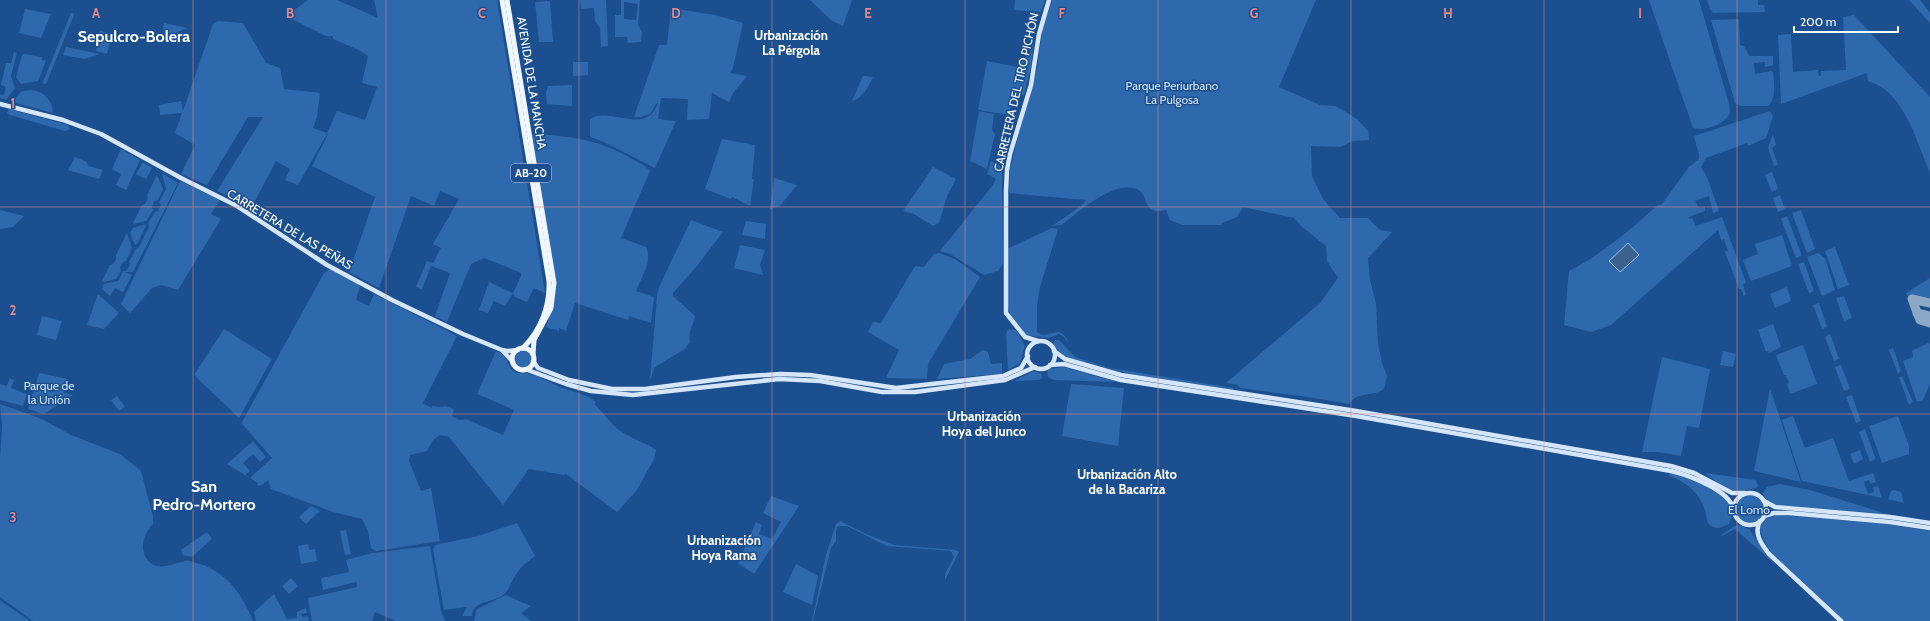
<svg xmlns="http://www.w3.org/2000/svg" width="1930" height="621" viewBox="0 0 1930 621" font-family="Cabin,sans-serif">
<rect width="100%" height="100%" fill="#1b4f8f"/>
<g fill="#2e69ad" fill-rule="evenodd">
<path d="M308,0H337L378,18L374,0H497L545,293L534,288L527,302L515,297L513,293L505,306L494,301L488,313L479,310L489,282L513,293L521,276V273L484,258L471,264L447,322L435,316L450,273L431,266L422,289L416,287L427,261L433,263L441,248L433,244L459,199L440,191L434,206L411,196L379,288L349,272L375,197L312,166L328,134H327L298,185L285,180L290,169L276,161L254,203L268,210L263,217L242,203L217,191L263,117H248L207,185L181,174L195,145L175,133L182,113L160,115L159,105L181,101L183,111L213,24L218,21L243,23L266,63L280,68L284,89L320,93L317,117L313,128L327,133L337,111L365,120L377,87L362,83L368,56L359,50L333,39V36H326L286,16Z"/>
<path d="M580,0H606L608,46L601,47L600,28L595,21L594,8L581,9Z"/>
<path d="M621,0H640L638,25L642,32L641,42L628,43L627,37H615V15H621ZM624,2L638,4L636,20L624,19Z"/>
<path d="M810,0H852L843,26L832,21Z"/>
<path d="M1015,0H1045L1041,12L1014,10Z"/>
<path d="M1052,0H1316L1279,87L1320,105L1336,106L1357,119L1368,131L1369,140L1353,141L1340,147L1311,146L1312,176L1323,199L1340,218H1368L1380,230L1392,232L1368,258L1370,280L1376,303L1378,344L1382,363L1387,376L1384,389C1373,397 1357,391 1349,404L1314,398L1240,388L1238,385L1226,383L1320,303L1338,278L1327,261L1326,246L1302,227L1294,218L1243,207L1237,217L1222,223L1221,225H1182L1170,220L1166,210C1138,216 1153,192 1133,188C1110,183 1079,212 1061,225L1052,226L1081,206L1086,200L1009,193L1010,170L1015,148L1037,68L1043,25Z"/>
<path d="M1649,0H1699L1729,104L1730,113C1725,124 1705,132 1693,128Z"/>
<path d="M1707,0H1758V5H1764L1765,12L1713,13L1710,9Z"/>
<path d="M1909,0H1920L1930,13V23Z"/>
<path d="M550,1L553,42H539L535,2Z"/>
<path d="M671,8L715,15L743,23L733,68L730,73L747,76L733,93L729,102L712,93L709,119L687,120L688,99L661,98L658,119L676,121L655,168L604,142L590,137V119C611,106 646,137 658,103L656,104L650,114L640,117H634L659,45H667Z"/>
<path d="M25,9L51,14L41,38L19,33Z"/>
<path d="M71,13H73L74,15L46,84H44L43,82Z"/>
<path d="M1854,15L1930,97V173C1916,141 1905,92 1868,81L1867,73L1781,104L1778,35L1791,34L1793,72L1818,70L1819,76H1821V71L1846,70L1843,17Z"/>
<path d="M1739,19L1740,45L1744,46L1749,56H1773V65L1765,67V62L1754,63L1755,74L1771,71L1773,72C1774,83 1777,98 1768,106H1741L1735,103L1711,20Z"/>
<path d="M164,23L188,28L165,37L163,30Z"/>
<path d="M100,31L112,34L107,54L96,51Z"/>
<path d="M1034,39L1031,67L1024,95L1013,92L1009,115L978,110L987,61L1017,67L1018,64L1030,53Z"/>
<path d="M66,47L100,54L85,59L63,55Z"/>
<path d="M14,52L17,53L11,76L15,88L6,100L0,98V94L4,95L6,87L1,85L6,63H11Z"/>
<path d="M24,54L42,57V60L46,61L38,81L21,84L16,77L22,55Z"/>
<path d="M573,62H588V75L573,76Z"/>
<path d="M863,76L873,77C868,87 863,98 852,101Z"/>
<path d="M572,85V106L547,104L546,93L548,86Z"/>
<path d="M31,90C44,91 52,100 53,113L12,102L22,91Z"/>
<path d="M9,109L68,125L70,129L65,131L10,115L7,113Z"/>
<path d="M979,111L994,114L992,130L995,134L987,169L970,161Z"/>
<path d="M1770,111L1773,116L1766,138L1748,146L1747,143L1706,158L1701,167L1707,177L1719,211L1713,213L1709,196L1695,201L1699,208L1705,207V211L1689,217L1690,219L1692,218L1696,226L1722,217L1746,283L1743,284L1746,295L1744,296L1741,289H1739L1725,252L1728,251L1724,239L1721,240L1718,230L1611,325L1591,332L1564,325L1569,271C1602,254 1630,230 1658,205L1662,204L1689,167L1699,159V155L1694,136Z"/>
<path d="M532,134C569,136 599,139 632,159C638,162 646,166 650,171L621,238L646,247C653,261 641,278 636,291L654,297L651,323L629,316L628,320L575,303L566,331L559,328V331L546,327L555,298V283Z"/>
<path d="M1773,134L1776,145L1772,148L1778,165L1774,166L1768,148Z"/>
<path d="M722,139L755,145L752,179H754L750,206L732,197L731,199L705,189Z"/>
<path d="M121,149L140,160L126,190L116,185L121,174L112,169Z"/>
<path d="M75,157L87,162L88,166L103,170L99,179L68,170Z"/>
<path d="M991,161L1002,167L1003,264L998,271L984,275L950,254L940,251L992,186L996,179L987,174Z"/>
<path d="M143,162L152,168L146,179L136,174Z"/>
<path d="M933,167L956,179L947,196L939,223L933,226L914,214L903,211Z"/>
<path d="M1772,172L1778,189L1772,192L1765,175Z"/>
<path d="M162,173L178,183L133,272H125L132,275L123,292L115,288L110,296L102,289L104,284L118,281L123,271H126L130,265L129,262L136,249L139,247L149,227L148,223L155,212L158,211L161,205L159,202L166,189Z"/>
<path d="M157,175L163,189L158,200L154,201L152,207L153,210L146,221L134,224L133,223L142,205L145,204L148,198L147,195Z"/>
<path d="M774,178L797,185L780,206L770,209Z"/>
<path d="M180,181L220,200L211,214L221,219L178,290L161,285L152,288L130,313L121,304Z"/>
<path d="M1780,195L1785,209L1778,212L1773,198Z"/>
<path d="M0,210L24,216L13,227L0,229Z"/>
<path d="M1801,210L1815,249L1807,253L1792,213Z"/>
<path d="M1787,216L1802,256L1796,258L1781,219Z"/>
<path d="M691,220L723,232L697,266L673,293V296L695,316C693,327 688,329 690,342L685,349L655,367L650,380L657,296L659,287Z"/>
<path d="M746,221L766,224L765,239L742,235Z"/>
<path d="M146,224V226L137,244L135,245L130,233L133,228Z"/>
<path d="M1052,228L1058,229L1040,287L1037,306V332C1049,342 1060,320 1069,344L1064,337L1059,334L1049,338L1026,335L1010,314L1008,306L1007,249Z"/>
<path d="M127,233L132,248L126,261L123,262L120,267L121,271L116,279L103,282L102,281L110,265L113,264L116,259V255Z"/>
<path d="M1782,235L1792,266L1751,281L1743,260L1758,254L1755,244Z"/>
<path d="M740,245L765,250L760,265L763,275L734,268Z"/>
<path d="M1835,247L1849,285L1838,289L1825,251Z"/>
<path d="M939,253L955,259L980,277L928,364L927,379L886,378L899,350L868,332L873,322L881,323L915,266L924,267L934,254Z"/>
<path d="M1818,253L1825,258L1835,290L1822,296L1807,257Z"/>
<path d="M1804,262L1814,291L1809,293L1798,264Z"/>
<path d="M330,269L360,285L356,300L369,306L374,294L457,336L423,403L432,408V406L443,407L445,406L454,409L452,416L459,420L466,419L503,435L514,410L477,394L496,351C510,356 505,366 516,373H526L537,376L560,387L589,397L596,402L595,405C605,414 611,425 622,432C633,440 646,442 656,450L654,459L637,490L617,512L566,474L564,475L529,469L503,505L449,437L440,435L433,440L427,451L410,455L409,461L421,491L431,488L440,541L376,551L371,548L368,531L362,519L333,512L271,489L268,480L260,486L257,485L258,483L250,478L272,458L242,424V422L324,273Z"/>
<path d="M1930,278V303L1908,298L1906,293Z"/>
<path d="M1787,287L1791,301L1775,308L1770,294Z"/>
<path d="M98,294L119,313L104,329L87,325Z"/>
<path d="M1844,296L1852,318L1844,321L1836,298Z"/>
<path d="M1819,303L1827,327L1822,329L1813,305Z"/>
<path d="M42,316L62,321L56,340L37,335Z"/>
<path d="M1773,324L1781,347L1769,353L1768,351L1766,352L1758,330Z"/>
<path d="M224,329L272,359L239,418L194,375Z"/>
<path d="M1008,329L1016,330L1025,346L1020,363L1008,370L1006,334Z"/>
<path d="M1830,334L1839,359L1834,361L1825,337Z"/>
<path d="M1055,340H1059L1075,357L1110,368L1233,388V390L1131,374L1063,356L1058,352L1053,344Z"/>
<path d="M1928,343L1930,344V384L1923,400L1917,402L1903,361L1913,357L1912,351Z"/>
<path d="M1803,345L1817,384L1790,394L1787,384L1789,383L1786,375H1784L1776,355Z"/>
<path d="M1893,348L1901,371L1898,374L1889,350Z"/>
<path d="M983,350L988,352L991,364L1002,363V374L937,379L944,364L970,359Z"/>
<circle cx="523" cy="359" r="9"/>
<path d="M1723,351L1736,354L1733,367L1720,365Z"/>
<path d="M1662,357L1710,369L1699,428L1687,426L1681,456L1658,452H1642Z"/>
<path d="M1841,365L1850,389L1844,391L1835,367Z"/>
<path d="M1063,367L1114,381L1116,382L1054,380L1048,377L1047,372L1049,369Z"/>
<path d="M1033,371L1041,373L1042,378L1039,380L1015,381Z"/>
<path d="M39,373L68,379L64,393L73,395L44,414L28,409Z"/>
<path d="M1902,376L1913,402L1909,405L1899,377Z"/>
<path d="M10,378L14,380L11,388L27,394L23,406L0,400V384L7,386Z"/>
<path d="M1071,384L1124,388L1118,446L1062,436Z"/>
<path d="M1770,388L1801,482L1754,471Z"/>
<path d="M1852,395L1861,421L1856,423L1846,397Z"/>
<path d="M117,396L125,407L119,411L111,400Z"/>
<path d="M0,404L42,419L71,435L120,454L141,471L153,517V524C142,534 138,555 152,564C162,570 175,563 185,561C190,560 195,563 200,564C228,573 243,596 253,621H33L0,597V459L2,426Z"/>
<path d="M1793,416L1805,448L1833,438L1849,481L1873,473L1876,482L1870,484L1869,480L1864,482L1868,494L1874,492L1873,487L1878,486L1882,498L1802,481L1782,420Z"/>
<path d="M1898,416L1909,446V454L1882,463L1869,426Z"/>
<path d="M1865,429L1875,457V459L1870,462L1859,432Z"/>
<path d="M253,441L266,457L260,462L253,454L243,463L250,471L245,475L227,464Z"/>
<path d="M1860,450L1863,459L1854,464L1850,454Z"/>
<path d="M1669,473C1689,478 1744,495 1729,524L1719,528C1715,528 1711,527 1708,523C1706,519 1706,514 1705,510C1699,493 1686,481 1669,476Z"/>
<path d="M1705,473L1756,480L1758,486L1756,488C1727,494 1728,490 1705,473Z"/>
<path d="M1780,484L1810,490L1887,514L1774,505L1765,498L1763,493L1767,487Z"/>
<path d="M1894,490L1901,492L1904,503L1888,499L1891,491Z"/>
<circle cx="1749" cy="509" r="14"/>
<path d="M771,496L799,506L754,574L738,563L756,522L762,525L759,534L772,539L781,522L763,513Z"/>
<path d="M311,506L320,511L306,524L299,517Z"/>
<path d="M1777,515L1888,524L1930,531V621H1843L1775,558C1768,548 1761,539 1760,527L1765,519Z"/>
<path d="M840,521L866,534L894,545L955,550L959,552L945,580V574L954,557L951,551L887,546L847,526H838L836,531V541L831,548L813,621H812L826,555L836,524Z"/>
<path d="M517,523L535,556C527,562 520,567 515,576C511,582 509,590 503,595C493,603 472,600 472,616H462L467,607L444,610L433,550L435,545L478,536Z"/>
<path d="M1740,525L1750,530L1764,552L1776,565L1735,529L1724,535L1719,537L1734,526Z"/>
<path d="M346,530L351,554L345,555L340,531Z"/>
<path d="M207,532L212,539L192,557L183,555L181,550Z"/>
<path d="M308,544L309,550L315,549L317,561L301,564L298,546Z"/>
<path d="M430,546L441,611L445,621H396L375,612L372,621H312L308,598L357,587V582L323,590L321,578L349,572L346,560L372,553Z"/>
<path d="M796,564L818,576L812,605L783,592Z"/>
<path d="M291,578L298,586L289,594L282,586Z"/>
<path d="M274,594L287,619L297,618V612L306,608L307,613L301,614L302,617L308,616L309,621H256L254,612Z"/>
<path d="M506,595L531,606L521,613L531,621H474L477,609Z"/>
<path d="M0,600L30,621H0Z"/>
</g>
<path fill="#3c6290" stroke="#9cc4f0" d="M1628,243L1639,255L1620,272L1609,261Z"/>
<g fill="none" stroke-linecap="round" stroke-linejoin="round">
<g stroke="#8da7c7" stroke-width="9">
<path d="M1930,303L1912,299L1920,320L1930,323"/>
<path d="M1917,313L1930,316"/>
</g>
<g stroke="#d6e6fa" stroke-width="4.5">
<path d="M0,104L63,120L101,134L181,178L237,206L327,265L392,300L463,334L502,350L507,351L518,350"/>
<path d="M1038,341L1025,337L1006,313V191L1007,170L1010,154L1031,85L1039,34L1049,0"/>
<circle cx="1041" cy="355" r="14"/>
<path d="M503,351L513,362"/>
<path d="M1054,351L1065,359L1121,375L1356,411L1671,466L1694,473L1732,493H1745"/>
<path d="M533,361L538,368L569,380L612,389H645L736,377L780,374L810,375L896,388L1003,376L1021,368L1028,356"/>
<path d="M1050,365L1064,364L1121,380L1356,416L1671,471C1688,475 1730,490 1733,509"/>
<path d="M525,369L566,384L591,391L633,395L779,379L820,381L882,392H915L1005,380L1035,367"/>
<circle cx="1750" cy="509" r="16"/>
<path d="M1764,501L1775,507L1890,517L1930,523"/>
<path d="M1764,516L1774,513H1789L1890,522L1930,528"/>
<path d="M1760,521C1753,533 1762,545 1769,554L1841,621"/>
</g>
<g stroke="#f0f6ff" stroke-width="5">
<path d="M502,0L549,281C550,306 541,330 523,348"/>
<path d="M507,0L554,283L551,308L534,340L533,354"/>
<circle cx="523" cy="359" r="11"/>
</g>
</g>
<path fill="none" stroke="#e88989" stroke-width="1" stroke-opacity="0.55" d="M193,0V621M386,0V621M579,0V621M772,0V621M965,0V621M1158,0V621M1351,0V621M1544,0V621M1737,0V621M0,207H1930M0,414H1930"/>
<g text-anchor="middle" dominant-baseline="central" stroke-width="3" stroke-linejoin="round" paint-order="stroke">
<rect fill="#1b4f8f" stroke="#bbcadd" stroke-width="1" x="511" y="164" width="40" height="18" rx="3"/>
<g font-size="11" font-weight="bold" fill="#fff">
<text x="531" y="173">AB-20</text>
</g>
<g font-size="12" fill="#fff" stroke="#1b4f8f">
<text transform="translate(532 83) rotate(81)">AVENIDA DE LA MANCHA</text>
<text transform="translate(1016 92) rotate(-77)">CARRETERA DEL TIRO PICHÓN</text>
<text transform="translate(290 229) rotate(31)">CARRETERA DE LAS PEÑAS</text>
</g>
<g font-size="12" fill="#cfe3fa" stroke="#1b4f8f">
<text x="1172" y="85">Parque Periurbano<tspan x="1172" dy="14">La Pulgosa</tspan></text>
<text x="49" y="385">Parque de<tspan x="49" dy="14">la Unión</tspan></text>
<text x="1749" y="509">El Lomo</text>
</g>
<g font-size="13" font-weight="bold" fill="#fff" stroke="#1b4f8f">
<text x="791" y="35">Urbanización<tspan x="791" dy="15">La Pérgola</tspan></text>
<text x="984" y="416">Urbanización<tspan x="984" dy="15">Hoya del Junco</tspan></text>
<text x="1127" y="474">Urbanización Alto<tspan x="1127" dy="15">de la Bacariza</tspan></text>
<text x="724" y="540">Urbanización<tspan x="724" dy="15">Hoya Rama</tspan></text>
</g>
<g font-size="16" font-weight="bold" fill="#fff" stroke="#1b4f8f">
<text x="134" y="36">Sepulcro-Bolera</text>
<text x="204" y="486">San<tspan x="204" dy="18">Pedro-Mortero</tspan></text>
</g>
</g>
<g font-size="13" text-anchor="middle" font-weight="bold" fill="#e88989" stroke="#1b4f8f" stroke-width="3" stroke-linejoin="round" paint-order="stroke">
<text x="96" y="18">A</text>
<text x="290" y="18">B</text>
<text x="482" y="18">C</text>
<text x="676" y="18">D</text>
<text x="868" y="18">E</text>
<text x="1062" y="18">F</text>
<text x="1254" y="18">G</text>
<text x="1448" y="18">H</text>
<text x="1640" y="18">I</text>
<text x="13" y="108">1</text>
<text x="13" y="315">2</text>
<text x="13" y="522">3</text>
</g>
<path d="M1794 26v6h104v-6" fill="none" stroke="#ffffff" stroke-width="2"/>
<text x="1800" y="26" font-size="12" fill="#ffffff" stroke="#1b4f8f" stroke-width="3" paint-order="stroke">200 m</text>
</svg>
